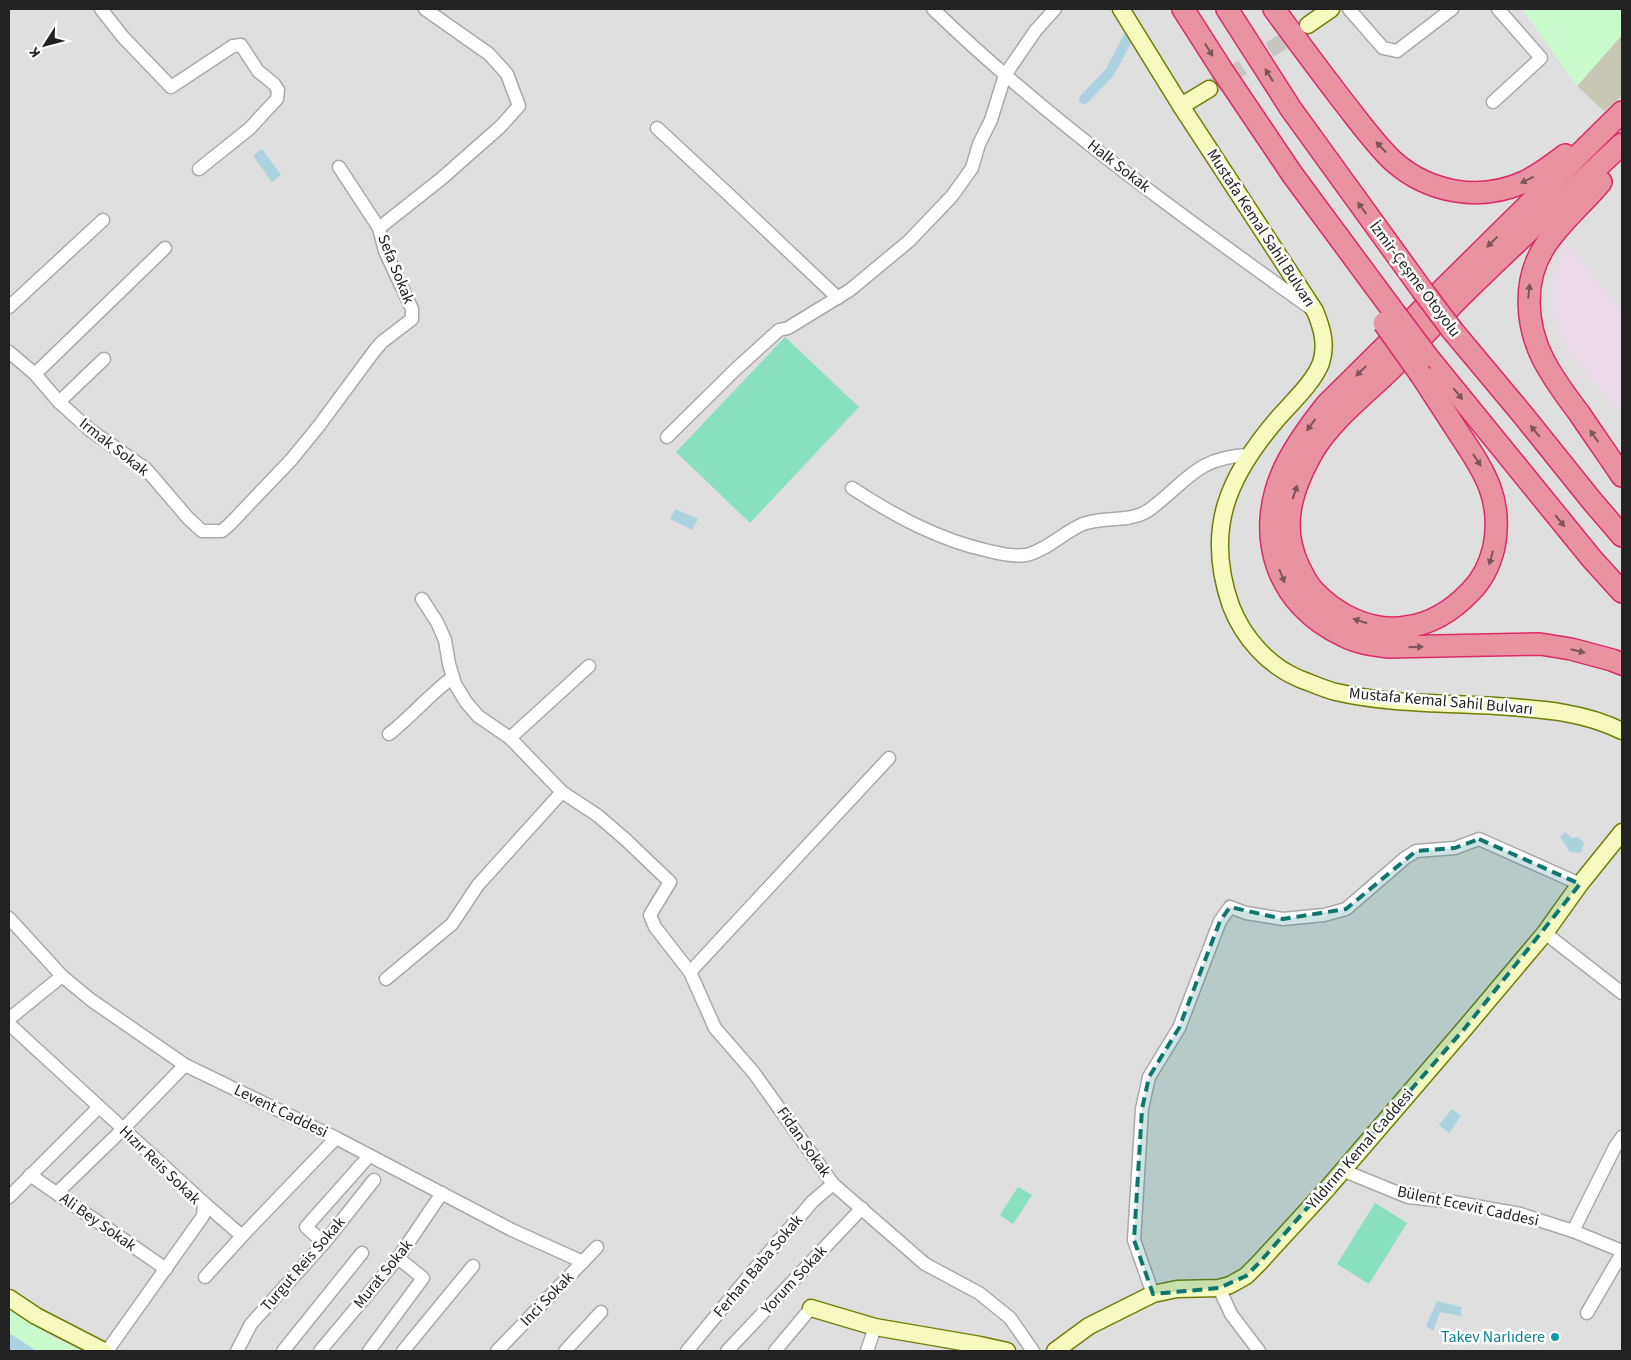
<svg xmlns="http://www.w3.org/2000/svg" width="1631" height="1360" viewBox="0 0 1631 1360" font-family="'Source Sans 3',sans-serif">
<rect width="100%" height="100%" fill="#f2efe9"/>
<path fill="#e0dfdf" d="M9,9H1622V1351H59L9,1310Z"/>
<path fill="#ebdbe8" d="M1565,241L1622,313V416L1567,350L1553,314V279Z"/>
<path fill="#c7c7b4" d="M1622,35V96L1604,111L1577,86Z"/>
<g fill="#c8facc">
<path d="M1522,9H1622V35L1577,86Z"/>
<path d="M9,1309L54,1338L83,1351H37L9,1333Z"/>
</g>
<g fill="#88e0be">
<path d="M785,337L859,407L750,523L676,452Z"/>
<path d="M1018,1187L1032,1195L1013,1224L1000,1215Z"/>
<path d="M1375,1203L1407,1223L1369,1284L1337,1264Z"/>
</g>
<g fill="#aad3df">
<path d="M262,149L281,175L272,182L253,156Z"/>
<path d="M675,509L698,519L692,530L670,519Z"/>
<path d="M1565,832L1572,838L1578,837L1584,843L1581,853L1570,852L1560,837Z"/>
<path d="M1452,1109L1461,1116L1449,1133L1439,1125Z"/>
<path d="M1437,1301L1461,1307V1316L1440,1312L1433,1331L1426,1326Z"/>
<path d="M9,1333L37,1351H9Z"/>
</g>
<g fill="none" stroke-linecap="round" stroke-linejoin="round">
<path stroke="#aad3df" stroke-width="10" d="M1084,99L1110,72L1129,36"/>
<path stroke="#c8c6c1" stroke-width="16" stroke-dasharray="16 8" stroke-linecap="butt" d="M1209,89L1302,29"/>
<g stroke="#a9a9a9" stroke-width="15">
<g id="street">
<path d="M101,9L123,37L171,87L233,46L241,45L258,71L274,84L278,90L277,99L249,129L199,169"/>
<path d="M933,9C1048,120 1179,214 1309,307"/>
<path d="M1349,9L1383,48L1397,51L1452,9"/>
<path d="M1493,102L1541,58L1498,9"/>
<path d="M657,128L727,193L838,298"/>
<path d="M339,167L379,228"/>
<path d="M9,307L103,220"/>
<path d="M9,352L35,374L59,402L90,430L146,469L188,518L202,531H222L230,524L291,460L318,427L375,350L382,342L412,319V309L385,251L379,228L441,179L500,127L519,106L507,74L489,54L425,9"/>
<path d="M35,374L165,248"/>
<path d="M59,402L104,359"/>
<path d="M667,437L736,369L779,330L788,328L850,290L909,241L952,196L972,168L979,144L991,120L1005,75L1036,30L1055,9"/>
<path d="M852,488C895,516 939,540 989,551C1001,554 1014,557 1026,555C1047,550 1064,532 1083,524C1104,516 1130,523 1149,510C1187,482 1196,457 1249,455"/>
<path d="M422,599L437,622L445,640L449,664L455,684L466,702L478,716L510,738L562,792L597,815L625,839L670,882L650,915L655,927L690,972L715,1028L754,1073L833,1184L925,1264L979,1293L1010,1318L1033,1351"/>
<path d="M389,734C412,716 430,694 453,677"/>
<path d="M510,738L589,666"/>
<path d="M9,918L62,976L91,1000L185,1065L336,1138L512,1230L583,1262"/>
<path d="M1545,933L1622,993"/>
<path d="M690,972L889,758"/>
<path d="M386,979L452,924L478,885L562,792"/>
<path d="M9,1019L62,976"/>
<path d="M9,1024L204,1203L203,1216L107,1351"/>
<path d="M1342,1170L1408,1197L1453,1202L1520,1214L1573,1231L1622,1251"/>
<path d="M30,1175L166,1269"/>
<path d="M57,1193L123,1129L185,1065"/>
<path d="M9,1197L99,1107"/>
<path d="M204,1203L242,1236L336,1138"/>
<path d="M1573,1231L1615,1147L1622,1137"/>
<path d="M324,1243L306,1227L369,1156"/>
<path d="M205,1277L242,1236"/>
<path d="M1219,1288L1231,1314L1259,1351"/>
<path d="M1153,1294L1134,1240L1142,1109L1149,1077L1179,1028L1220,921L1230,907L1246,913L1283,919L1324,915L1346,909L1405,858L1416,851L1455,848L1479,839L1580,884"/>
<path d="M1587,1313L1622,1253"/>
<path d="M237,1351L251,1324L324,1243L374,1180"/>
<path d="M283,1351L362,1253"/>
<path d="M320,1351L398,1258L442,1193"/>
<path d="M369,1351L423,1278L398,1258"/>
<path d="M403,1351L473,1266"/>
<path d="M497,1351L597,1247"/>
<path d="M565,1351L601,1312"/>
<path d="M687,1351L753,1271L813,1201L833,1184"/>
<path d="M727,1351L862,1208"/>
<path d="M775,1351L811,1308"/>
<path d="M867,1351L875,1327"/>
</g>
</g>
<g stroke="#707d05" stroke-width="19">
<g id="secondary">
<path d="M1121,9L1181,106L1315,311C1322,328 1327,345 1321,363C1313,383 1293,401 1279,417C1228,476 1204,529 1231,606C1243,637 1268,666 1300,679C1311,683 1324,689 1336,692C1387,704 1443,703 1496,706C1538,709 1583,711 1622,731"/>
<path d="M1308,25L1331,9"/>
<path d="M1181,106L1209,89"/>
<path d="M9,1298L36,1316L104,1351"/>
<path d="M811,1308L875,1327L980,1345L1007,1351"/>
<path d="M1055,1351L1089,1326L1153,1294L1177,1289L1219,1288L1230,1285L1246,1276L1259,1263L1326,1190L1465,1028L1545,933L1580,884L1622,832"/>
</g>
</g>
<g stroke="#dc2a67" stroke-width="24">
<g id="highway">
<path d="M1183,9L1222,70L1292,174L1394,312"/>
<path d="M1227,9L1291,109L1422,290"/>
<path d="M1274,9C1296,39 1319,70 1342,100C1358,120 1374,143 1393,161C1429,193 1480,202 1524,182C1539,175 1552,165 1565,155"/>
<path d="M1622,112L1327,404C1311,424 1296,444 1285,467C1253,534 1276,605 1344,636C1357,643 1373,645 1388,647L1540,644L1571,649L1612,660L1622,664"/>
<path d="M1601,182C1582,205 1559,223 1543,249C1523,282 1526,325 1543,359C1553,378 1566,396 1579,413C1593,434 1608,455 1622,476"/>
<path d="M1452,330L1523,415L1592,501L1622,536"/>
<path d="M1427,356L1592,559L1622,592"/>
<path d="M1421,375C1434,395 1447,415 1460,435C1485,472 1503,500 1494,547C1490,564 1483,579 1471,591C1453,610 1432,624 1406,627C1370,633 1335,614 1312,589C1306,582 1303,575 1299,567C1279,526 1292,488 1313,451C1333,418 1366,394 1393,367C1415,345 1435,323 1456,301C1510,247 1567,196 1622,144"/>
</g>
</g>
<use href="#street" stroke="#fff" stroke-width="12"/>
<use href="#secondary" stroke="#f7fabf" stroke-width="16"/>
<use href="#highway" stroke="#e892a2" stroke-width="21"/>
<g stroke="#dc2a67" stroke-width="24" stroke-linecap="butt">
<g id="highway-bridge">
<path d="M1422,290L1452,330"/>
<path d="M1394,312L1427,356"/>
<path d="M1384,323L1421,375"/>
</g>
</g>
<use href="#highway-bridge" stroke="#e892a2" stroke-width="21"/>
</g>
<defs><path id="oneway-solid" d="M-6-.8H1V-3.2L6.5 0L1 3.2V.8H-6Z" transform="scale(1.25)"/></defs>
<g fill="#7b545c">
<use href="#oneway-solid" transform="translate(1209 50) rotate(58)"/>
<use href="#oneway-solid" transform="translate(1269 75) rotate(-122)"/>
<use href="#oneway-solid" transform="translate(1381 147) rotate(-133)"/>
<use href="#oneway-solid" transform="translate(1527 180) rotate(154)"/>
<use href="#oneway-solid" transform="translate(1362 208) rotate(-126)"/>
<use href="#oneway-solid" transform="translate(1492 242) rotate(136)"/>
<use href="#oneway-solid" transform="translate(1529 291) rotate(-84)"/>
<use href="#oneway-solid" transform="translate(1361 371) rotate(136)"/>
<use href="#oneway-solid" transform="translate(1458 394) rotate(51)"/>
<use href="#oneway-solid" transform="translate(1311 425) rotate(126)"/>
<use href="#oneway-solid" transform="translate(1535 431) rotate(-129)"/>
<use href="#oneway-solid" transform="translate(1594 436) rotate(-125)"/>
<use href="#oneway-solid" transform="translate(1477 460) rotate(57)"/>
<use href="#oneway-solid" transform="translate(1295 492) rotate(-71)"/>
<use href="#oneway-solid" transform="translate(1560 521) rotate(51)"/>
<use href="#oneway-solid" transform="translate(1491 558) rotate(105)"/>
<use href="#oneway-solid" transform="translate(1282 576) rotate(68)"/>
<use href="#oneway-solid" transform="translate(1360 621) rotate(-162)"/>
<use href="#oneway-solid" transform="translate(1416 647) rotate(-2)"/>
<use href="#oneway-solid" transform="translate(1578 651) rotate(14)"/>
</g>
<path fill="#0f766e" fill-opacity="0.2" stroke="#0f766e" stroke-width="4" stroke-dasharray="10 6" stroke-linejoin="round" d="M1479,839L1580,884L1465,1028L1259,1263L1246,1276L1219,1288L1153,1294L1134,1240L1142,1109L1149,1077L1179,1028L1220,921L1230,907L1283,919L1346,909L1416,851L1455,848Z"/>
<circle fill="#0f9aa8" stroke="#fff" stroke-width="2" cx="1555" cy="1337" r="5"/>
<g text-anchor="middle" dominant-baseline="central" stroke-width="5" stroke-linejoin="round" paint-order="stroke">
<g font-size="16" fill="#222" stroke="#fff">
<text transform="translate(1119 166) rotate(38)">Halk Sokak</text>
<text transform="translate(1261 228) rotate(57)">Mustafa Kemal Sahil Bulvarı</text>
<text transform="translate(396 269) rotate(68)">Sefa Sokak</text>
<text transform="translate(1415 279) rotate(53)">İzmir-Çeşme Otoyolu</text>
<text transform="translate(114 447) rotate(38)">Irmak Sokak</text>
<text transform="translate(1441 701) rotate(5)">Mustafa Kemal Sahil Bulvarı</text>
<text transform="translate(281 1111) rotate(26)">Levent Caddesi</text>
<text transform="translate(804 1142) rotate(55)">Fidan Sokak</text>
<text transform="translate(1360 1149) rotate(-49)">Yıldırım Kemal Caddesi</text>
<text transform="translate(160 1165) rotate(44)">Hızır Reis Sokak</text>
<text transform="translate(1468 1206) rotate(12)">Bülent Ecevit Caddesi</text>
<text transform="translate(98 1222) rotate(35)">Ali Bey Sokak</text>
<text transform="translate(303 1264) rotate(-49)">Turgut Reis Sokak</text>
<text transform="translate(758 1266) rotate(-50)">Ferhan Baba Sokak</text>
<text transform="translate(383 1274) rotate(-51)">Murat Sokak</text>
<text transform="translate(794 1280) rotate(-47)">Yorum Sokak</text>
<text transform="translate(547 1299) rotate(-46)">Inci Sokak</text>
</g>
<g font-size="16" fill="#0d838f" stroke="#fff" text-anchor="end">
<text x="1545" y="1337">Takev Narlıdere</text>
</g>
</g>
<rect width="1631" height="1360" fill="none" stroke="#222222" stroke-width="20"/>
<g transform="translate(45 45) rotate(234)" stroke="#ffffff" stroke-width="4" paint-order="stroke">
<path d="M0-4L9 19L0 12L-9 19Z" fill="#222222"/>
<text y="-8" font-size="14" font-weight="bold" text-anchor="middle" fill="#222222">K</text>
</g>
</svg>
